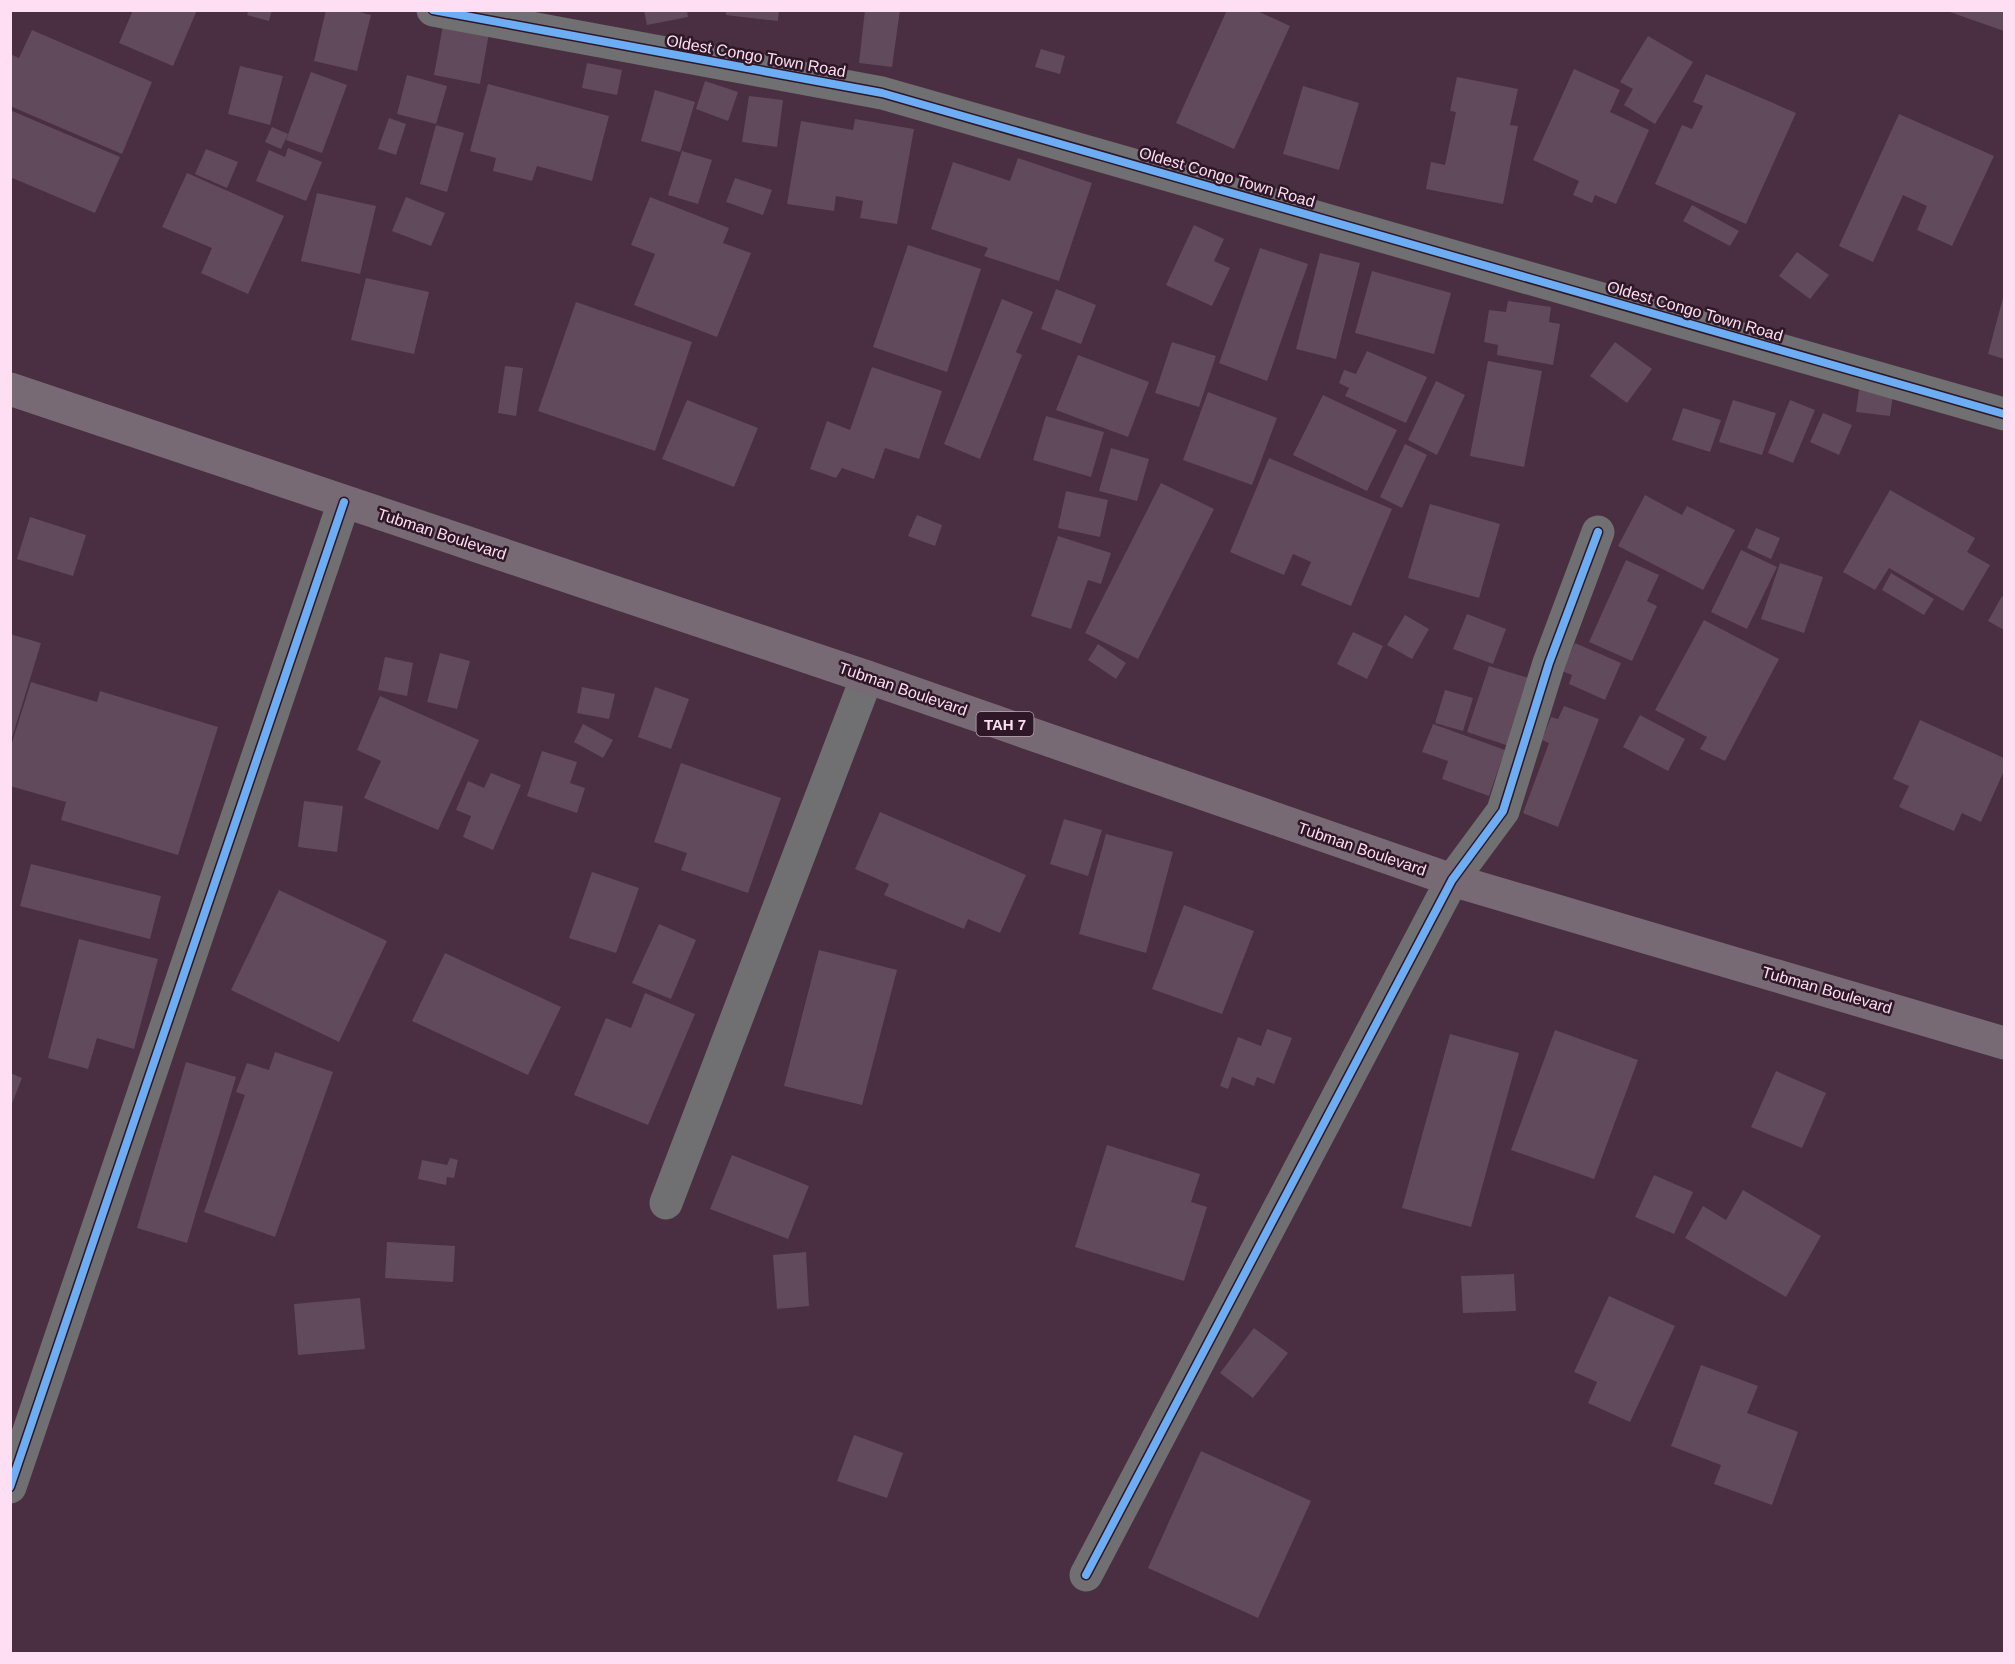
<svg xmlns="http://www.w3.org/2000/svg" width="2015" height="1664" viewBox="0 0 2015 1664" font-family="Arial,sans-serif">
<rect width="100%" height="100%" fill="#4a2e42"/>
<g fill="#614a5b">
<path d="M133,10H197L173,66L119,43Z"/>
<path d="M249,10H272L269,21L247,15Z"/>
<path d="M326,10H352L371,15L357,71L314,61Z"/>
<path d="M644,10H687L688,17L647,25Z"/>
<path d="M726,10H779L778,21L726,15Z"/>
<path d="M865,10H900L892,67L859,63Z"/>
<path d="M1227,10H1255L1290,26L1234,149L1176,123Z"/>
<path d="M1947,10H2004V31L1947,11Z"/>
<path d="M443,25L489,33L480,84L434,75Z"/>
<path d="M32,30L152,82L122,154L10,106V54L19,58Z"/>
<path d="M1648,36L1693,62L1655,124L1624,105L1633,89L1620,82Z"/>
<path d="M1041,49L1065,56L1060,74L1035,67Z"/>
<path d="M587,63L622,70L617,95L582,88Z"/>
<path d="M240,66L283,76L270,125L228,114Z"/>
<path d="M1574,69L1620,90L1610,112L1649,130L1616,204L1595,195L1592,203L1573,195L1579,181L1533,160Z"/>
<path d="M311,72L347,85L322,153L286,140Z"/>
<path d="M1706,74L1796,113L1746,224L1655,184L1682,125L1692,129L1703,106L1693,102Z"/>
<path d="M407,75L447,86L436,124L397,114Z"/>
<path d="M1457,77L1518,89L1510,125L1518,126L1503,204L1426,189L1431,162L1445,165L1456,112L1450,111Z"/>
<path d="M705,81L738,92L728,121L696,109Z"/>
<path d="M488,84L609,116L592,181L537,166L532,181L493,171L496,158L470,151Z"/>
<path d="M1303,86L1359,103L1339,170L1283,154Z"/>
<path d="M655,90L695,102L680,152L641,141Z"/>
<path d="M749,96L783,100L777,147L742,142Z"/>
<path d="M10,110L120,157L95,213L10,177Z"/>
<path d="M1899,114L1994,156L1952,246L1917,230L1927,206L1903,195L1873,262L1839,246Z"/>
<path d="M389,118L406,124L396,155L378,149Z"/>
<path d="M855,119L914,129L897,224L860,218L863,201L836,196L834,211L787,204L801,121L853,130Z"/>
<path d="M436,125L464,133L447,192L420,184Z"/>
<path d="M272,127L288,134L281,149L265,142Z"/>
<path d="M288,148L322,162L306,201L256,181L269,150L285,157Z"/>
<path d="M206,149L238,162L227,188L195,174Z"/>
<path d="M682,151L712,160L698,204L668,195Z"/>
<path d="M1018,158L1092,183L1059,281L984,256L988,248L931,229L953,162L1010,181Z"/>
<path d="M187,173L284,216L248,294L201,273L212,248L162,227Z"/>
<path d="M735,178L772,190L763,215L726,202Z"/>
<path d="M317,193L376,206L360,274L301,261Z"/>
<path d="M406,197L445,213L431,246L392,231Z"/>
<path d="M650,197L729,228L723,243L751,253L717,337L634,305L655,254L631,245Z"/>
<path d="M1692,205L1739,231L1730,246L1683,221Z"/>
<path d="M1194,225L1224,239L1214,261L1230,268L1212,306L1166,285Z"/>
<path d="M908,245L981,269L947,372L873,347Z"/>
<path d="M1260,248L1308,264L1267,381L1219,363Z"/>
<path d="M1797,252L1829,275L1810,299L1779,276Z"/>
<path d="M1320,253L1360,263L1336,359L1296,349Z"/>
<path d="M1372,271L1451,293L1434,354L1355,333Z"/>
<path d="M366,278L429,292L414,354L351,340Z"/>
<path d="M1056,289L1096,305L1081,344L1041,329Z"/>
<path d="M2004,294V359L1988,354Z"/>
<path d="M1002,299L1033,312L1016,352L1022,355L980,459L944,444Z"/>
<path d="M1508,301L1551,307L1549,322L1560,324L1553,365L1497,355L1498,345L1484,342L1489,310L1506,312Z"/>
<path d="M576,302L692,342L655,451L538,411Z"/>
<path d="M1172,342L1216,356L1199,407L1155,393Z"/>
<path d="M1615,342L1652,369L1627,403L1590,376Z"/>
<path d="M1367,351L1427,377L1406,423L1345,396L1349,388L1339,383L1344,370L1356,374Z"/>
<path d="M1078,355L1149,382L1128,437L1056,410Z"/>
<path d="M1488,361L1542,371L1524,467L1470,456Z"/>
<path d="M505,366L523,368L516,416L498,413Z"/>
<path d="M872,367L942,391L919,459L885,448L874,479L842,468L836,478L810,469L827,421L850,430Z"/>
<path d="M1436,381L1465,395L1437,455L1408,440Z"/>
<path d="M1859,390L1893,395L1890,416L1856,412Z"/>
<path d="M1208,392L1277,418L1252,485L1183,460Z"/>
<path d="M1323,395L1397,430L1367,491L1293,455Z"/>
<path d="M687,400L758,428L734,487L662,459Z"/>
<path d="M1733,400L1776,413L1762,455L1719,442Z"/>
<path d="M1790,400L1815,410L1793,463L1768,453Z"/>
<path d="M1683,408L1721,420L1710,452L1672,440Z"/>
<path d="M1823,413L1852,425L1839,455L1810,442Z"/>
<path d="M1046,416L1104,432L1091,477L1033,460Z"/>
<path d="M1405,444L1427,455L1402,508L1380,497Z"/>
<path d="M1111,448L1149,459L1137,501L1099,491Z"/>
<path d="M1269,458L1392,509L1351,606L1301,585L1311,562L1293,554L1284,575L1230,552Z"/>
<path d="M1161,483L1214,509L1138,659L1085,633Z"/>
<path d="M1890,490L1975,538L1967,552L1990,565L1963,611L1889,568L1875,590L1843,572Z"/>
<path d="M1066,491L1108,500L1100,537L1058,528Z"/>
<path d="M1645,495L1682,515L1687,506L1735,530L1703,590L1618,546Z"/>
<path d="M1430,504L1500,524L1479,598L1408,578Z"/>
<path d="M917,515L942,525L935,546L908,536Z"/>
<path d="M30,517L86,535L73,576L17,559Z"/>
<path d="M1756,528L1780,538L1771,559L1747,548Z"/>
<path d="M1058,536L1111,553L1101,584L1088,580L1071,629L1031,616Z"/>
<path d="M1741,550L1777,567L1747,629L1711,612Z"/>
<path d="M1626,560L1659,575L1647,601L1657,606L1632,661L1589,642Z"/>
<path d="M1780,563L1823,577L1804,633L1761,619Z"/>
<path d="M1891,573L1934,599L1924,615L1882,590Z"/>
<path d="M2002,596L2004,598V630L1988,621Z"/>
<path d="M1467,614L1506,629L1493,664L1453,649Z"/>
<path d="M1405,615L1429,629L1412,659L1387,645Z"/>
<path d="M1704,620L1779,659L1725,761L1700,749L1707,737L1655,710Z"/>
<path d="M1353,632L1383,646L1367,679L1337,664Z"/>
<path d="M10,634L41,643L11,741H10Z"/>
<path d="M1575,643L1621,663L1605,700L1569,684L1572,675L1562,671Z"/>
<path d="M1098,644L1126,663L1116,679L1088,660Z"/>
<path d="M440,653L470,661L457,709L427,702Z"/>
<path d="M385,657L413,663L407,696L378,690Z"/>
<path d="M1489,666L1532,679L1509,746L1467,732Z"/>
<path d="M31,682L97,702L100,691L218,727L178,855L61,820L66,802L10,786V749Z"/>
<path d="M582,687L615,694L609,719L577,713Z"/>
<path d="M655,687L689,699L671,749L638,737Z"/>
<path d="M1445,690L1473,698L1463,731L1435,723Z"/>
<path d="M380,696L479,740L438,830L364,798L381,761L357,750Z"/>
<path d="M1564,706L1599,719L1558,827L1523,813L1549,743L1542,740L1551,717L1558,719Z"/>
<path d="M1640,715L1685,739L1668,771L1623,747Z"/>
<path d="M1920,720L2004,758V771L1981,822L1962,813L1954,831L1899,807L1909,786L1893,779Z"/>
<path d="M583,724L613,740L603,758L574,742Z"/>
<path d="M1433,724L1505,750L1489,796L1442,779L1448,761L1422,752Z"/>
<path d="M542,751L577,762L570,783L585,788L577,813L527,796Z"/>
<path d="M681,763L781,798L748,893L681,870L687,853L654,842Z"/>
<path d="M491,773L521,785L493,850L463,837L471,816L456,810L468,781L484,788Z"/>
<path d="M304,801L343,806L337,852L298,847Z"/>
<path d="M880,812L1026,875L1000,933L968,919L964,929L884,895L889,884L855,869Z"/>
<path d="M1064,819L1102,830L1088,876L1050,864Z"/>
<path d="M1106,834L1173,852L1146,953L1079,934Z"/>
<path d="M31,864L161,896L150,939L20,906Z"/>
<path d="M592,872L639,888L616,953L569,938Z"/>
<path d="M279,890L387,941L339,1042L231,990Z"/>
<path d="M1184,905L1254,931L1222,1014L1152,989Z"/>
<path d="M659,924L696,940L671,999L632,983Z"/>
<path d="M79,939L158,959L134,1049L97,1038L88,1069L48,1058Z"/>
<path d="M819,950L897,970L862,1105L784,1086Z"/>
<path d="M445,953L561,1007L528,1075L412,1021Z"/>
<path d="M645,993L695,1014L648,1125L574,1095L606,1018L631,1028Z"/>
<path d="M1267,1029L1292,1038L1274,1084L1257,1077L1254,1086L1232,1077L1228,1089L1220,1086L1238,1037L1261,1046Z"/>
<path d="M1555,1030L1638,1060L1594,1179L1511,1150Z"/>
<path d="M1450,1034L1519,1053L1471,1227L1402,1208Z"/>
<path d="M275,1052L333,1072L275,1237L204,1212L245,1095L236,1092L247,1063L269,1070Z"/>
<path d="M186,1062L236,1077L187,1243L137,1228Z"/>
<path d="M1776,1071L1826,1093L1802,1148L1751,1127Z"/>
<path d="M10,1073L22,1078L11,1106H10Z"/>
<path d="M1107,1145L1200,1174L1191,1202L1207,1207L1184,1281L1075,1247Z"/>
<path d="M732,1155L809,1186L788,1239L710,1209Z"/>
<path d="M450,1158L458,1160L454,1178L447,1177L446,1185L418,1179L422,1160L447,1165Z"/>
<path d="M1654,1175L1693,1192L1674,1234L1635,1217Z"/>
<path d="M1743,1190L1821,1236L1786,1297L1685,1238L1703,1206L1726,1220Z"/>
<path d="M387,1242L455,1246L453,1282L385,1278Z"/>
<path d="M806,1252L809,1306L777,1309L773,1255Z"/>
<path d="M1514,1274L1516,1311L1463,1313L1461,1276Z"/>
<path d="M1609,1296L1675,1326L1630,1422L1588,1403L1597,1382L1574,1372Z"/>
<path d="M360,1298L365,1349L298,1355L294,1304Z"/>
<path d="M1254,1328L1288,1353L1253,1398L1220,1373Z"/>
<path d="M1701,1365L1758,1386L1747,1413L1798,1432L1772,1505L1714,1484L1721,1465L1671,1446Z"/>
<path d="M854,1435L903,1453L887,1498L837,1481Z"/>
<path d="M1201,1451L1311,1501L1258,1618L1148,1568Z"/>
</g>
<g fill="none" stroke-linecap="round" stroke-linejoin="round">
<g stroke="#706f71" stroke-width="33">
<path d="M433,10L882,93L2004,414"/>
<path d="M666,1203L867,677"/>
<path d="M10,1487L344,502"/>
<path d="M1086,1575L1452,880L1503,811L1549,663L1598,532"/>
</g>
<path stroke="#776a74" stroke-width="33" d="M10,389L867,677L1452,880L2004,1043"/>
<g stroke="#2e1727" stroke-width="11">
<g id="cycleway">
<path d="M433,10L882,93L2004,414"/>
<path d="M10,1487L344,502"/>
<path d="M1086,1575L1452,880L1503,811L1549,663L1598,532"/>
</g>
</g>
<use href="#cycleway" stroke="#6dadf4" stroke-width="8"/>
</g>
<g text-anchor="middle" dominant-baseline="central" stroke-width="5" stroke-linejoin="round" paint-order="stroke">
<rect fill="#2e1727" stroke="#c0a2b6" stroke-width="1.5" x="976.5" y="712" width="57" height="24" rx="4.5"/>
<g font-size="15" font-weight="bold" fill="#fedef3">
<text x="1005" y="724">TAH 7</text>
</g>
<g font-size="16" fill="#fedef3" stroke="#2e1727">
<text transform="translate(756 56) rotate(10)">Oldest Congo Town Road</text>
<text transform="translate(1227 177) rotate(16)">Oldest Congo Town Road</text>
<text transform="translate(1695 311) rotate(16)">Oldest Congo Town Road</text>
<text transform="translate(442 534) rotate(18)">Tubman Boulevard</text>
<text transform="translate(903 689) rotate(19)">Tubman Boulevard</text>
<text transform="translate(1362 849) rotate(19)">Tubman Boulevard</text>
<text transform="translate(1827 990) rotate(16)">Tubman Boulevard</text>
</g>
</g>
<rect width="2015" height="1664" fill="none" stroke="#fedef3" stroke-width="24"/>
</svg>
